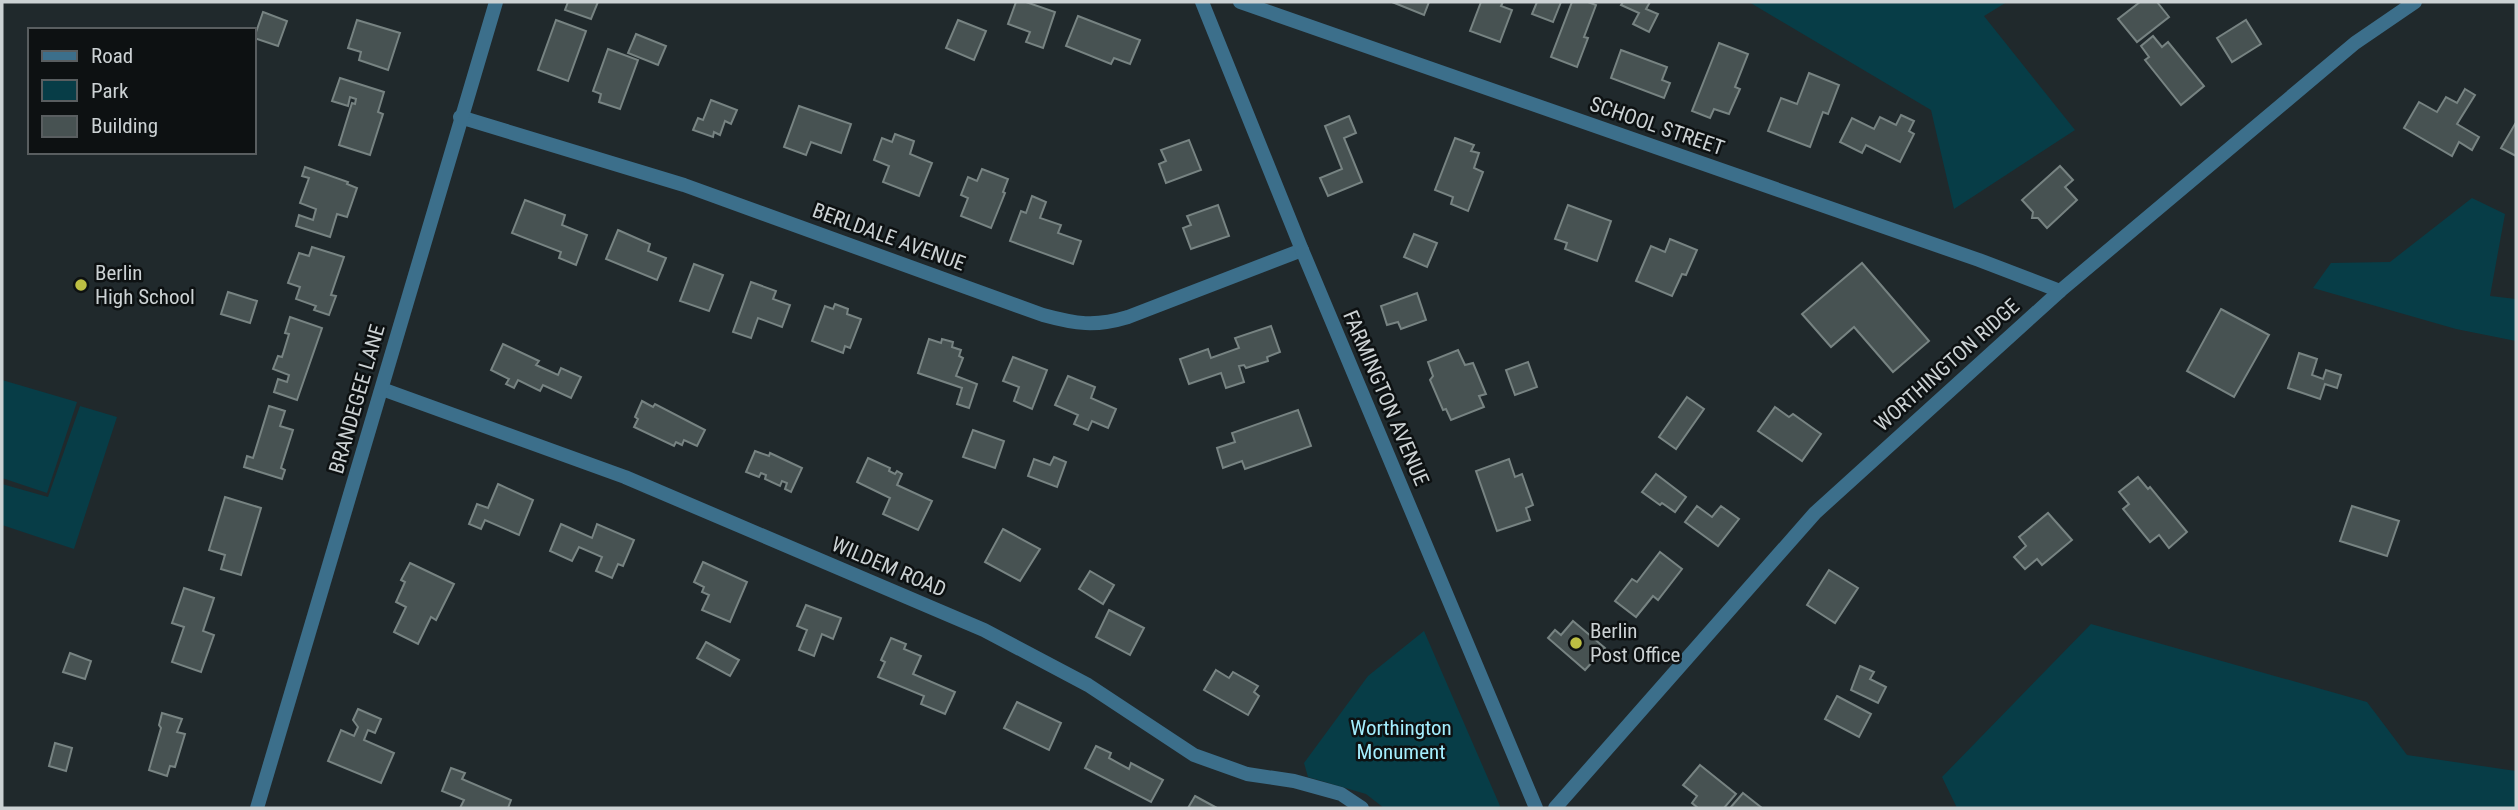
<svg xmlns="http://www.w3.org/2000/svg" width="2518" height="810" viewBox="0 0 2518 810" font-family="'Roboto Condensed',sans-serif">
<rect width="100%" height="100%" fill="#20292c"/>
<g fill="#073d47">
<path d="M1749,2H2007L1984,16L2075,130L1954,209L1931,110Z"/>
<path d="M2472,198L2505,214L2490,296L2516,299V341L2456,329L2313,288L2331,263L2390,262Z"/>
<path d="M2,380L77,402L47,493L2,478Z"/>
<path d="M80,406L117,417L74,549L2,525V484L48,497Z"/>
<path d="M2091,624L2367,702L2407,755L2516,771V808H1957L1942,777Z"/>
<path d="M1424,631L1500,806L1499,808H1384L1366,794L1308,777L1304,763L1368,676Z"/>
</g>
<g fill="#475252" stroke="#778382" stroke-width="2">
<path d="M568,2H598L591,19L565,10Z"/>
<path d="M1016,2H1026L1055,12L1043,48L1026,42L1030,32L1008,24Z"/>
<path d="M1392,2H1429L1424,15Z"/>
<path d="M1481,2H1503L1501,6L1512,10L1500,42L1470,31Z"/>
<path d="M1537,2H1561L1553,22L1532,14Z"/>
<path d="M1572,2H1588L1596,5L1584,37L1588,38L1577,67L1551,57Z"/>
<path d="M1623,2H1650L1646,9L1658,14L1649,32L1633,24L1639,13L1621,5Z"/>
<path d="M2140,2H2157L2169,17L2137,42L2118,19Z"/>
<path d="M263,12L287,21L278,46L254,38Z"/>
<path d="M1078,16L1140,40L1130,64L1114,58L1111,64L1066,46Z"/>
<path d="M357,20L400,33L388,70L359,60L361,52L348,48Z"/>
<path d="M556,20L586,31L568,81L538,70Z"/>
<path d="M958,20L986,31L974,60L946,48Z"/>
<path d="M2246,20L2261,44L2232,62L2217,38Z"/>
<path d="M636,34L666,46L658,65L628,53Z"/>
<path d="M2153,36L2162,47L2168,42L2204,86L2181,105L2145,60L2149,57L2141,46Z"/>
<path d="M1719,43L1748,54L1735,87L1740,89L1729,114L1714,109L1710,118L1692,111Z"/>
<path d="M608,49L638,60L620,109L599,102L601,94L593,91Z"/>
<path d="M1621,50L1667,67L1662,80L1670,83L1664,98L1611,78Z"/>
<path d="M1809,73L1839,85L1828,114L1823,112L1810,147L1768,131L1781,98L1797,104Z"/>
<path d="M340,78L384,92L378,112L383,114L370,155L339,145L352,103L355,104L356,99L350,97L348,106L332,101Z"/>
<path d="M2465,89L2475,95L2457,124L2479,137L2472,150L2459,142L2452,156L2404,128L2419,102L2437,112L2446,97L2457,103Z"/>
<path d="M711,100L737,110L731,124L725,121L720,135L714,132L713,137L693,130L698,118L703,120Z"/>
<path d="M799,106L851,124L841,153L811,142L806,155L784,147Z"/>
<path d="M1901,115L1914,121L1909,131L1914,134L1900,162L1866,145L1862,153L1840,142L1852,118L1874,129L1880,117L1896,125Z"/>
<path d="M1349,116L1356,133L1344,138L1362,182L1328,196L1320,178L1342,169L1325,126Z"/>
<path d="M2515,124L2516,125V156L2501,148Z"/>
<path d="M895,134L914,141L910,154L932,163L919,196L883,182L889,166L874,160L882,138L892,142Z"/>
<path d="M1455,138L1474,145L1471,151L1479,153L1474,168L1483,172L1468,211L1451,204L1453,197L1435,190Z"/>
<path d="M1189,140L1201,170L1166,183L1159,164L1166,161L1161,150Z"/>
<path d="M2060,166L2073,180L2065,187L2077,200L2047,228L2038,218H2032L2033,212L2022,200Z"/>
<path d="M305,167L348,182L347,184L357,188L347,217L337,214L330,237L296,226L299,215L313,220L316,209L300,203L309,178L302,176Z"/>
<path d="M982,169L1008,179L1003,192L1005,193L991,228L961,216L968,198L961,195L968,177L977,181Z"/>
<path d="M1032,196L1046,202L1040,218L1061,225L1058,233L1081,241L1073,264L1010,241L1021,211L1026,213Z"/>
<path d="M525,200L565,215L562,225L587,235L576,265L559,258L561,252L512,233Z"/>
<path d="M1218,205L1229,236L1191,249L1183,228L1191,225L1187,216Z"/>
<path d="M1568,205L1611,221L1597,261L1565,249L1567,243L1555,239Z"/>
<path d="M618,230L650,244L648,251L666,258L657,280L606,259Z"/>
<path d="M1414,234L1437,243L1427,267L1404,257Z"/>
<path d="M1670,239L1697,250L1686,275L1682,274L1672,296L1636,281L1651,246L1665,252Z"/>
<path d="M312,247L344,257L331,295L336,296L329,315L314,310L316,306L296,299L300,287L288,283L299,253L309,256Z"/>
<path d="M1862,263L1929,341L1893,372L1854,327L1831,347L1802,314Z"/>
<path d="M694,264L723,275L709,311L680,301Z"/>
<path d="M751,282L776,291L773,299L790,305L782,327L758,318L751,338L733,332Z"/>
<path d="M228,292L257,301L250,323L221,314Z"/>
<path d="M1417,293L1426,320L1401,329L1398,322L1387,325L1381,306Z"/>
<path d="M835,304L848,309L847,314L861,319L850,348L845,346L843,353L812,341L825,306L833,309Z"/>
<path d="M2221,309L2269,335L2234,397L2187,371Z"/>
<path d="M290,317L322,328L297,400L274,392L278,379L287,382L289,375L273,369L278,356L282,357L289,334L285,333Z"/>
<path d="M1271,326L1280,352L1267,357L1268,361L1246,368L1244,365L1239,366L1244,382L1226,388L1221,373L1189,384L1180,359L1208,349L1211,358L1239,348L1235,338Z"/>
<path d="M929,339L941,343L942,339L953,342L952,347L961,350L959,356L963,358L956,376L977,384L969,408L957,404L962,388L918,373Z"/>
<path d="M503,344L539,361L536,365L558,375L561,368L581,377L571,398L543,385L540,391L518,380L514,388L506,384L509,379L491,370Z"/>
<path d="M1458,350L1465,365L1473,363L1486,394L1479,396L1484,407L1451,420L1446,409L1443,410L1430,380L1433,376L1428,362Z"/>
<path d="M2299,353L2317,359L2312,375L2323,379L2326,370L2341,375L2337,388L2325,384L2320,399L2288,388Z"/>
<path d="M1013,357L1047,370L1032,409L1014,401L1019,387L1003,381Z"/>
<path d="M1528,362L1537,387L1515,395L1506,370Z"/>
<path d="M1068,376L1095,387L1091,398L1116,409L1108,428L1092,421L1088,430L1074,424L1078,415L1055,405Z"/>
<path d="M1687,397L1704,409L1676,449L1659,437Z"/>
<path d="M642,401L653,407L655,404L705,430L697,446L684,440L682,445L676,442L674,446L634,427L638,419L635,417Z"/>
<path d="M269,406L285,411L280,426L293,430L281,468L285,470L282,479L244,467L247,456L253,458Z"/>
<path d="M1775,407L1789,417L1793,414L1821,434L1802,461L1758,431Z"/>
<path d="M1298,410L1311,446L1245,469L1242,461L1223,468L1217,448L1235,442L1232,433Z"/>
<path d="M973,430L1004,441L995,468L963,457Z"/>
<path d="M755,451L769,456L770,453L802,468L791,492L785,489L787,483L782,481L780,486L765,479L766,475L761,473L759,477L746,472Z"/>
<path d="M1054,457L1066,462L1057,487L1028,476L1034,459L1050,465Z"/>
<path d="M868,458L890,468L889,471L895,474L897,471L902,474L897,485L932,501L918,530L883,514L890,498L857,482Z"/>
<path d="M1509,459L1515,477L1522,474L1533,505L1526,508L1530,520L1497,531L1476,471Z"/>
<path d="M1656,474L1686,497L1675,512L1662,503L1660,505L1642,492Z"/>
<path d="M2138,477L2148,489L2150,487L2187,532L2169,548L2159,535L2150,542L2123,509L2129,504L2119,492Z"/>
<path d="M498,484L533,500L519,535L485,520L481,529L469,524L477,504L488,508Z"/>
<path d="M225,497L261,508L241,575L221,569L225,555L209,550Z"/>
<path d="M1697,506L1712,517L1721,506L1739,519L1718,546L1685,522Z"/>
<path d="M2352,506L2399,521L2387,556L2340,541Z"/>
<path d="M2048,513L2072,540L2042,565L2037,559L2025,569L2014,557L2026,546L2019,537Z"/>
<path d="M561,524L592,538L597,524L634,540L623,566L618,564L612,578L596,571L602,557L579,547L572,561L550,551Z"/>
<path d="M1003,529L1040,549L1020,581L985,562Z"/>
<path d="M1660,552L1682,569L1658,600L1653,596L1636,617L1615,601L1632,579L1637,582Z"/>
<path d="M703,562L747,582L730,622L702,610L709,595L702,592L704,587L694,582Z"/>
<path d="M410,563L454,584L436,620L431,617L418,644L394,632L406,607L396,602L405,582L401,580Z"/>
<path d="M1829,570L1858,588L1835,623L1807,605Z"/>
<path d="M1090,571L1114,585L1103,604L1079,589Z"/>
<path d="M184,588L214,598L203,631L214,635L201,672L172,662L184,627L172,623Z"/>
<path d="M806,605L841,618L833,639L822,634L814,656L799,650L807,630L797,626Z"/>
<path d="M1109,610L1144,628L1130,655L1096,637Z"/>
<path d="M1573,621L1605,648L1585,670L1548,638L1555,630L1561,635Z"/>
<path d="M891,638L906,644L904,649L921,656L913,674L955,692L945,714L921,704L924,696L878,677L885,662L881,660Z"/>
<path d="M706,642L739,660L730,676L697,658Z"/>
<path d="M70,653L91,661L85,679L63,672Z"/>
<path d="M1860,666L1874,672L1870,679L1886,687L1878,703L1851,690Z"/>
<path d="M1216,670L1229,678L1233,672L1258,686L1254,692L1259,696L1248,715L1204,690Z"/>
<path d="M1837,696L1871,714L1859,737L1825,719Z"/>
<path d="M1017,702L1061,723L1049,750L1004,728Z"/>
<path d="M358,709L381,719L375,733L368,730L364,740L394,753L381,783L328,761L341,730L354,736L358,727L353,720Z"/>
<path d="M162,713L182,719L177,732L185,734L175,767L170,766L167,776L149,770L161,728L159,725Z"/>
<path d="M55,743L72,748L66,771L49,766Z"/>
<path d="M1096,746L1111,753L1109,758L1129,769L1131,763L1163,780L1151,802L1085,768Z"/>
<path d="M1700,765L1736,794L1724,808H1698L1692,803L1697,796L1683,785Z"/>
<path d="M451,768L465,773L462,779L511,800L508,808H460L464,800L442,791Z"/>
<path d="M1743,793L1762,808H1730Z"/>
<path d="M1195,796L1217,808H1188Z"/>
</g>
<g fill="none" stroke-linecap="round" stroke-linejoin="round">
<g stroke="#3c6f8b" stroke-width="14">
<path d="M1240,2L1979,260L2060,291"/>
<path d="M460,117L684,185L1043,315C1076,324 1095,327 1128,317L1302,250"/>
<path d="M382,389L625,477L984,630L1088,685L1194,755L1247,774L1294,781L1341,794L1362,808"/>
<path d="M257,808L496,2"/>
</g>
<g stroke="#3c6f8b" stroke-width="14">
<path d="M1202,2L1302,250L1536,808"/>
<path d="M1555,808L1815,513L2060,291L2355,43L2415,2"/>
</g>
</g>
<g fill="#bdbf43" stroke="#0d1112" stroke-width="2.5">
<circle cx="81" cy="285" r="7"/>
<circle cx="1576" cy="643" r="7"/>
</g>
<g text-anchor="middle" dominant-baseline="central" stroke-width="5" stroke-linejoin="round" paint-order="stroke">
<g font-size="21" fill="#ccd2d4" stroke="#0d1112">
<text transform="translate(1657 126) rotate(19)">SCHOOL STREET</text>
<text transform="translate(889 237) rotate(20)">BERLDALE AVENUE</text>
<text transform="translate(1947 365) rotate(-42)">WORTHINGTON RIDGE</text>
<text transform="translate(1386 398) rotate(67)">FARMINGTON AVENUE</text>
<text transform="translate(357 399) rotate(-74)">BRANDEGEE LANE</text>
<text transform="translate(889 567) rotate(23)">WILDEM ROAD</text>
</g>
<g font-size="21" fill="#ccd2d4" stroke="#0d1112" text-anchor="start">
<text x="95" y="273">Berlin<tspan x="95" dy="24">High School</tspan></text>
<text x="1590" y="631">Berlin<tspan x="1590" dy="24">Post Office</tspan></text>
</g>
<g font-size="21" fill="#a4eefe" stroke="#0d1112">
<text x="1401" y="728">Worthington<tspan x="1401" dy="24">Monument</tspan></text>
</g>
</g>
<rect width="2518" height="810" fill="none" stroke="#ccd2d4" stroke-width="7"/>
<rect x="28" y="28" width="228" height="126" fill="#0d1112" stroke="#595e60" stroke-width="2"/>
<rect x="42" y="51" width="35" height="10" fill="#3c6f8b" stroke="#595e60" stroke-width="2"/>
<text x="91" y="63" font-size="21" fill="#ccd2d4">Road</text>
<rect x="42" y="80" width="35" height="21" fill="#073d47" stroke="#595e60" stroke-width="2"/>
<text x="91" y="98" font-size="21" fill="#ccd2d4">Park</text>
<rect x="42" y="116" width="35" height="21" fill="#475252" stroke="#595e60" stroke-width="2"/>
<text x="91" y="133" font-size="21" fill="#ccd2d4">Building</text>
</svg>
